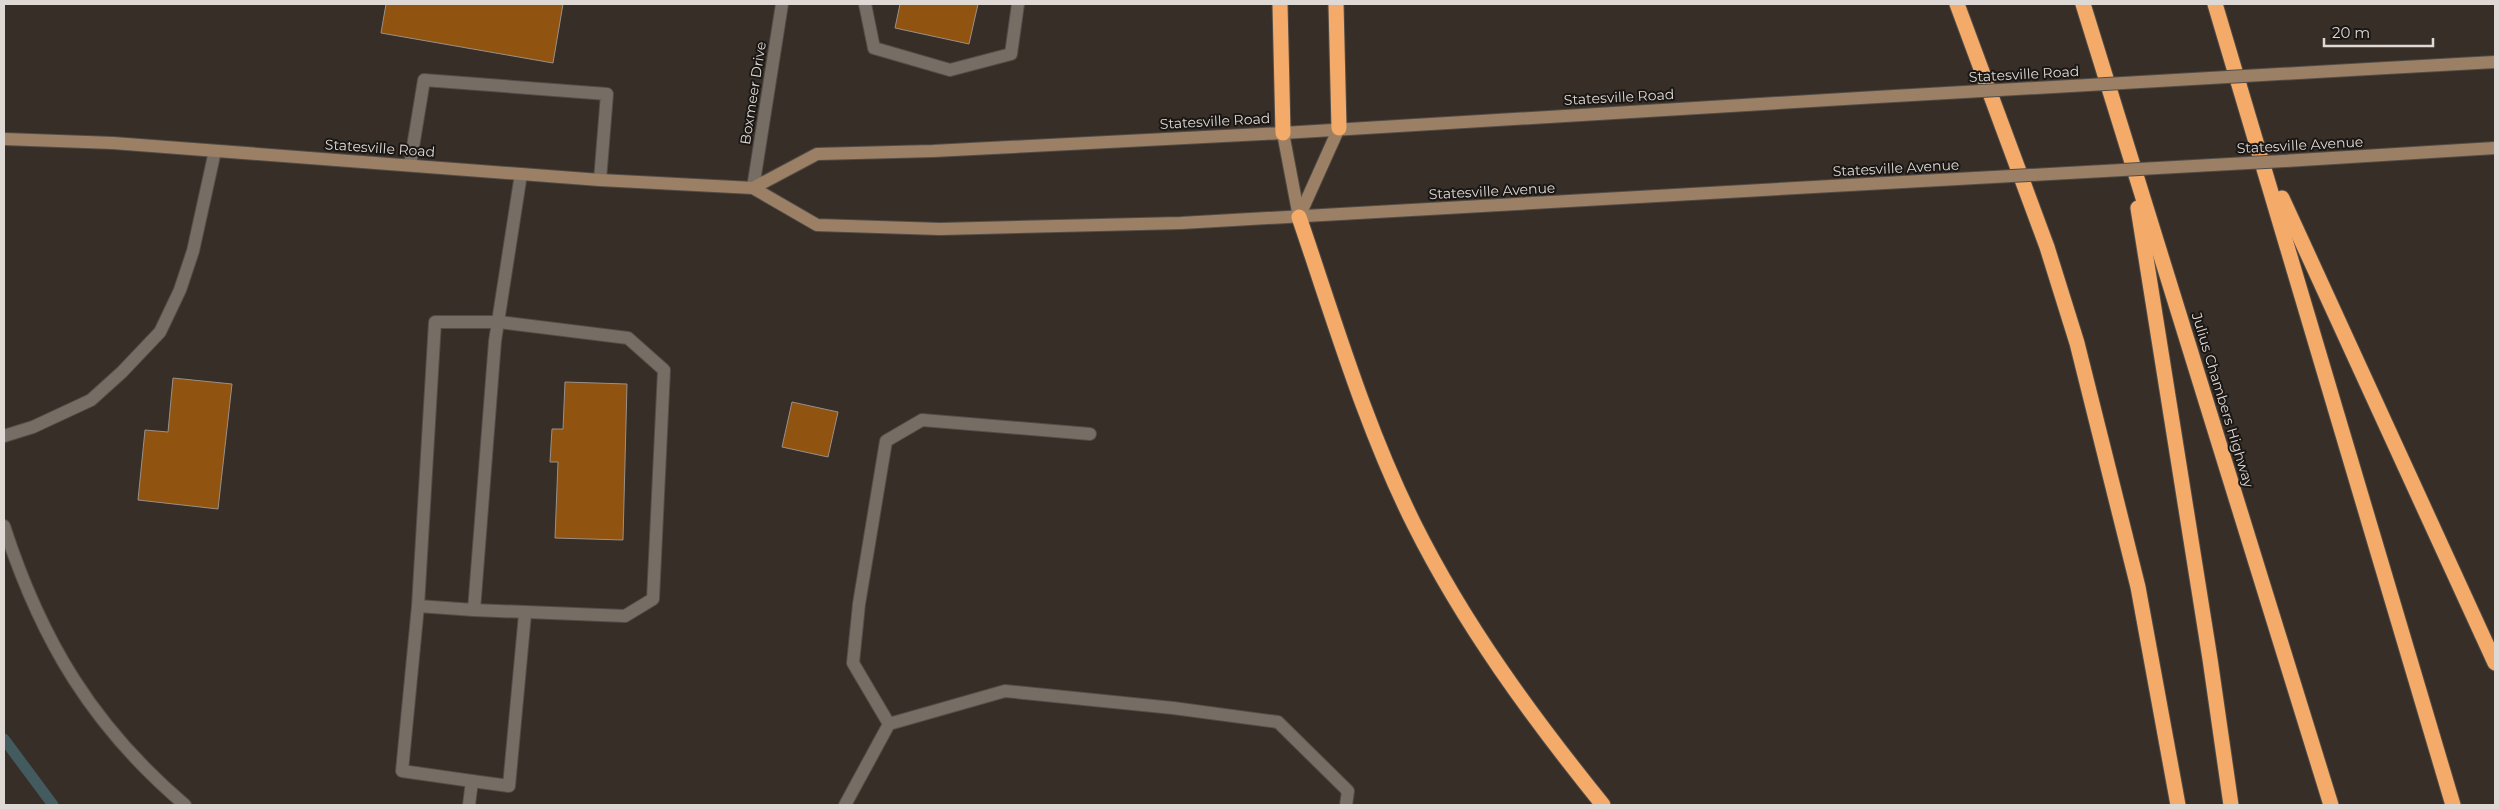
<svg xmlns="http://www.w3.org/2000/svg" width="2499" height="809" viewBox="0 0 2499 809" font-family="Montserrat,sans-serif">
<rect width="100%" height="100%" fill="#362e27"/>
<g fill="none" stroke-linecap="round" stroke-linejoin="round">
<path stroke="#435a5e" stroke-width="11" d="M4,739L53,805"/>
</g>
<g fill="#905410" stroke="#9a9088">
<path d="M386,4H563L553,63L381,33Z"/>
<path d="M900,4H978L969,44L895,28Z"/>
<path d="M173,378L232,384L218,509L138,500L145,430L168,432Z"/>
<path d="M565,382L627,384L623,540L555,538L558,462H550L552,429H563Z"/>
<path d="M792,402L838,412L828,457L782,447Z"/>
</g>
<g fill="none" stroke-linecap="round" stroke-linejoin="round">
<g stroke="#534d47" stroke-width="14">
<g id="lane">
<path d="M865,4L874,48L950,70L1011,54L1018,4"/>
<path d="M410,165L424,80L607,94L600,180"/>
<path d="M4,436L33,427L91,400L122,372L160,332L180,290L193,251L215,151"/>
<path d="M418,606L435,322H499L628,338L664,370L653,599L625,616L474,610"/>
<path d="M889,724L853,663L859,604L886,441L922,420L1090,434"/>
<path d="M472,781L509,786L525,614"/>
<path d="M469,805L472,781L402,771L418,606L474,610L495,341L521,174"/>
<path d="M845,805L889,724L1005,691L1173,708L1278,722L1348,791L1346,805"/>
</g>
</g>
<g stroke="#534d47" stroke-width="14">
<g id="street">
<path d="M753,188L782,4"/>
<path d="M4,526C41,640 92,726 185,805"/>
</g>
</g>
<g stroke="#534d47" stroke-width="14">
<g id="secondary">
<path d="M2386,68L2495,62"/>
<path d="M1283,133L1299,217"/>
<path d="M4,139L113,143L600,180L753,188L817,225L940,229L1181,223L1903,182"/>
<path d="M2284,161L2495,148"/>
<path d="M753,188L817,154L933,151L1283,133L1877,97"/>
<path d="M1299,217L1339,128"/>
</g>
</g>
<g stroke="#534d47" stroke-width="17">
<g id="highway">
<path d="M1280,4L1283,133"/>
<path d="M1336,4L1339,128"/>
<path d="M1957,4L2047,247L2077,343L2138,587L2178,805"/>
<path d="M2083,4L2331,805"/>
<path d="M2215,4L2453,805"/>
<path d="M2282,198L2495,663"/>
<path d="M2138,208L2210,659L2231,805"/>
<path d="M1299,217C1334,319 1365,426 1414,524C1465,626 1532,717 1603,805"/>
</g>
</g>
<use href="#lane" stroke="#766d65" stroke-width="12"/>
<use href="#street" stroke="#766d65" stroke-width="12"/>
<use href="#secondary" stroke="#9c8066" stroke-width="12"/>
<use href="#highway" stroke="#f4ab6a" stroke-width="15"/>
<g stroke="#534d47" stroke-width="14" stroke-linecap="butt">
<g id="secondary-bridge">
<path d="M1877,97L2386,68"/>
<path d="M1903,182L2284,161"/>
</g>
</g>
<use href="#secondary-bridge" stroke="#9c8066" stroke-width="12"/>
</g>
<g text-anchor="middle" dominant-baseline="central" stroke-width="4" stroke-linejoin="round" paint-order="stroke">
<g font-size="14" fill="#ded9d5" stroke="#1b1714">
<text transform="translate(2024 74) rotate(-3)">Statesville Road</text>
<text transform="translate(753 93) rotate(-81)">Boxmeer Drive</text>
<text transform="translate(1619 97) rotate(-3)">Statesville Road</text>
<text transform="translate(1215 121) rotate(-3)">Statesville Road</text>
<text transform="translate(2300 145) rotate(-3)">Statesville Avenue</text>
<text transform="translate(380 148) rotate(4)">Statesville Road</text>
<text transform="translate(1896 168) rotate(-3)">Statesville Avenue</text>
<text transform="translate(1492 191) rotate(-3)">Statesville Avenue</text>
<text transform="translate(2223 400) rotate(73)">Julius Chambers Highway</text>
</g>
</g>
<rect width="2499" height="809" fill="none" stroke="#ded9d5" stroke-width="10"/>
<path d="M2324 38v8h109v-8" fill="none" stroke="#ded9d5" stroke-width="2.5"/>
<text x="2332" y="38" font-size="15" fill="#ded9d5" stroke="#1b1714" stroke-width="4" paint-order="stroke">20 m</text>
</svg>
